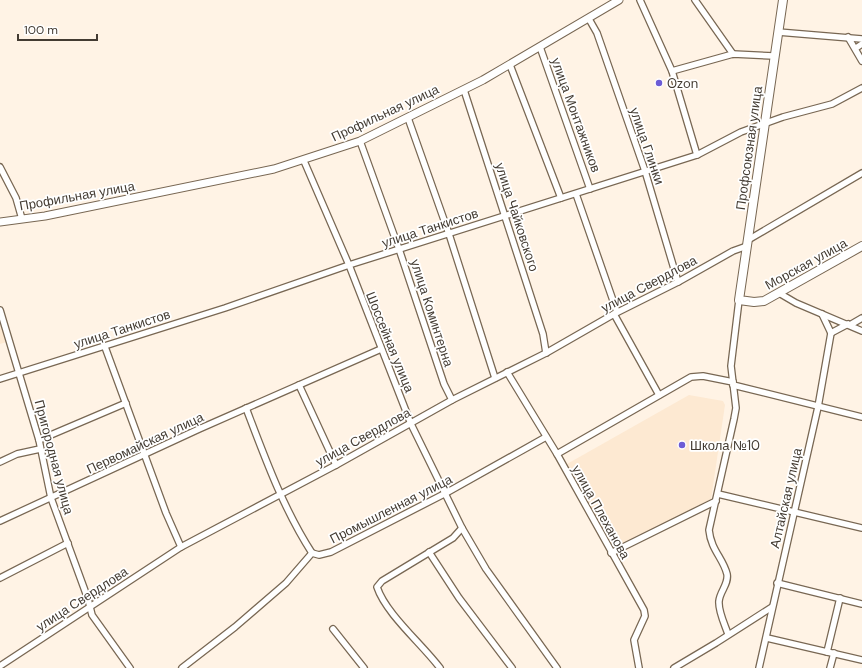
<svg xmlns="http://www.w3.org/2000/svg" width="862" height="668" viewBox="0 0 862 668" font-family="'DM Sans',sans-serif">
<rect width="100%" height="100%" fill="#fff3e5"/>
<g fill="#fde9d2">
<path d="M0,309L10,341L0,344Z"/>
<path d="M689,395L723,401L725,405L711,499L612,551L567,464Z"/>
</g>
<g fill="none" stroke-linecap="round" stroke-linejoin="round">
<g stroke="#786753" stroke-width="8">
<g id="minor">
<path d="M640,0L672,71L697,155"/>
<path d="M695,0L733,54"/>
<path d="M589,19L597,33L645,171L678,282"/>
<path d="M778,32L862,39"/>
<path d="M848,37L862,61"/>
<path d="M540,47L590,189"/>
<path d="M856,48L862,44"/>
<path d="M510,65L561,198"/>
<path d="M672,71L733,54L774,56"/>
<path d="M464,90L543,334L546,353"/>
<path d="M408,118L449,234L495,378"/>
<path d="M360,141L399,249L444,384L452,400"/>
<path d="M304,161L349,265L411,424L462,528L486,569L557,668"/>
<path d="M0,167L16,198L22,219"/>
<path d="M576,194L617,312"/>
<path d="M748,240L862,173"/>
<path d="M779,293L796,303L862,331"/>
<path d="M0,310L39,440L51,498L88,599L92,615L130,668"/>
<path d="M614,314L659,395"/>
<path d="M822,314L831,333"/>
<path d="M850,325L862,318"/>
<path d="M831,333L848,324"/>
<path d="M105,347L166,513L181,547"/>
<path d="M507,372L557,454L644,610L645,616L634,640L639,668"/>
<path d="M0,379L225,308L349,265L697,155L741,132L783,117L832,104L862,88"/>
<path d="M299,385L336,465"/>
<path d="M733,385L862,417"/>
<path d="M246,408C265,458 283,508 312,553"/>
<path d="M39,440L126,403"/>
<path d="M557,454L691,377L703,376L733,382"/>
<path d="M0,462L17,454L40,449"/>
<path d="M718,494L862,528"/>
<path d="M0,521L199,429L381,349"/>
<path d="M429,552L459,598L512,668"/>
<path d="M611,553L716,501"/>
<path d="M0,578L68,543"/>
<path d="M777,583L862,604"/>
<path d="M333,629L364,668"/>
<path d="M728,634C725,625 718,611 719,601C720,591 729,584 727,574C723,558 711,550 709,530L734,419L736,408L731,366L739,300"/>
<path d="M767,638L862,660"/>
<path d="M827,652L840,598"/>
<path d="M0,666L181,547L336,465L452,400L546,353L614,314L678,282L733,251L747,246"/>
<path d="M182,668L235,627L286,583L312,553L319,555L331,552L446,493L546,437"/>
<path d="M440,668C422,644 386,614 377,587L382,581L453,538L462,528"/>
<path d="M674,668L716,643L772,607"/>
<path d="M759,668L818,407L831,333"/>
<path d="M830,668L834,653"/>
</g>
</g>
<g stroke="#786753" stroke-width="9">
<path id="major" d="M0,222L45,216L274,169L360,141L483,80L619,0"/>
</g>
<g stroke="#786753" stroke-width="10">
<path id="highway" d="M783,0L739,300L754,302L764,301L862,246"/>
</g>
<use href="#minor" stroke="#fff" stroke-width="5.5"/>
<use href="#major" stroke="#fff" stroke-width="7"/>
<use href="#highway" stroke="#fff" stroke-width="8"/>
</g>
<g fill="#6c5cd6" stroke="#fff" stroke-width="1.5">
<circle cx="659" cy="83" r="4"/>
<circle cx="682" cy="445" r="4"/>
</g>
<g text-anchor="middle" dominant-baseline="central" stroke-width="3.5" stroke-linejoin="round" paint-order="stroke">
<g font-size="13" fill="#433b32" stroke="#fff" text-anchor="start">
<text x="667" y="83">Ozon</text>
<text x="690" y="445">Школа №10</text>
</g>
<g font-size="13" fill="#433b32" stroke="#fff">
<text transform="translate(385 113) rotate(-25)">Профильная улица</text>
<text transform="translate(576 115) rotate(70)">улица Монтажников</text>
<text transform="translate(647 146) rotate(71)">улица Глинки</text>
<text transform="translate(749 148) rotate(-82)">Профсоюзная улица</text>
<text transform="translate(77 196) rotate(-10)">Профильная улица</text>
<text transform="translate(517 217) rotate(72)">улица Чайковского</text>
<text transform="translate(430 228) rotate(-18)">улица Танкистов</text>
<text transform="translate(806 264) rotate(-29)">Морская улица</text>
<text transform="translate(649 284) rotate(-28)">улица Свердлова</text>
<text transform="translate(432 313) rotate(72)">улица Коминтерна</text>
<text transform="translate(122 329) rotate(-18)">улица Танкистов</text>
<text transform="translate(390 342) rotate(68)">Шоссейная улица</text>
<text transform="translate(363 437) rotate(-29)">улица Свердлова</text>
<text transform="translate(145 443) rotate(-25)">Первомайская улица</text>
<text transform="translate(54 457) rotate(75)">Пригородная улица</text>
<text transform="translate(786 498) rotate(-77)">Алтайская улица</text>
<text transform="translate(391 509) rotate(-27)">Промышленная улица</text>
<text transform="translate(601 512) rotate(61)">улица Плеханова</text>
<text transform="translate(82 599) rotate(-33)">улица Свердлова</text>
</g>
</g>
<path d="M18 34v6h79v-6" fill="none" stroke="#433b32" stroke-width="2"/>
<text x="24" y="34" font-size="12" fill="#433b32" stroke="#ffffff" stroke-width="3" paint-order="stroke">100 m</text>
</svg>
